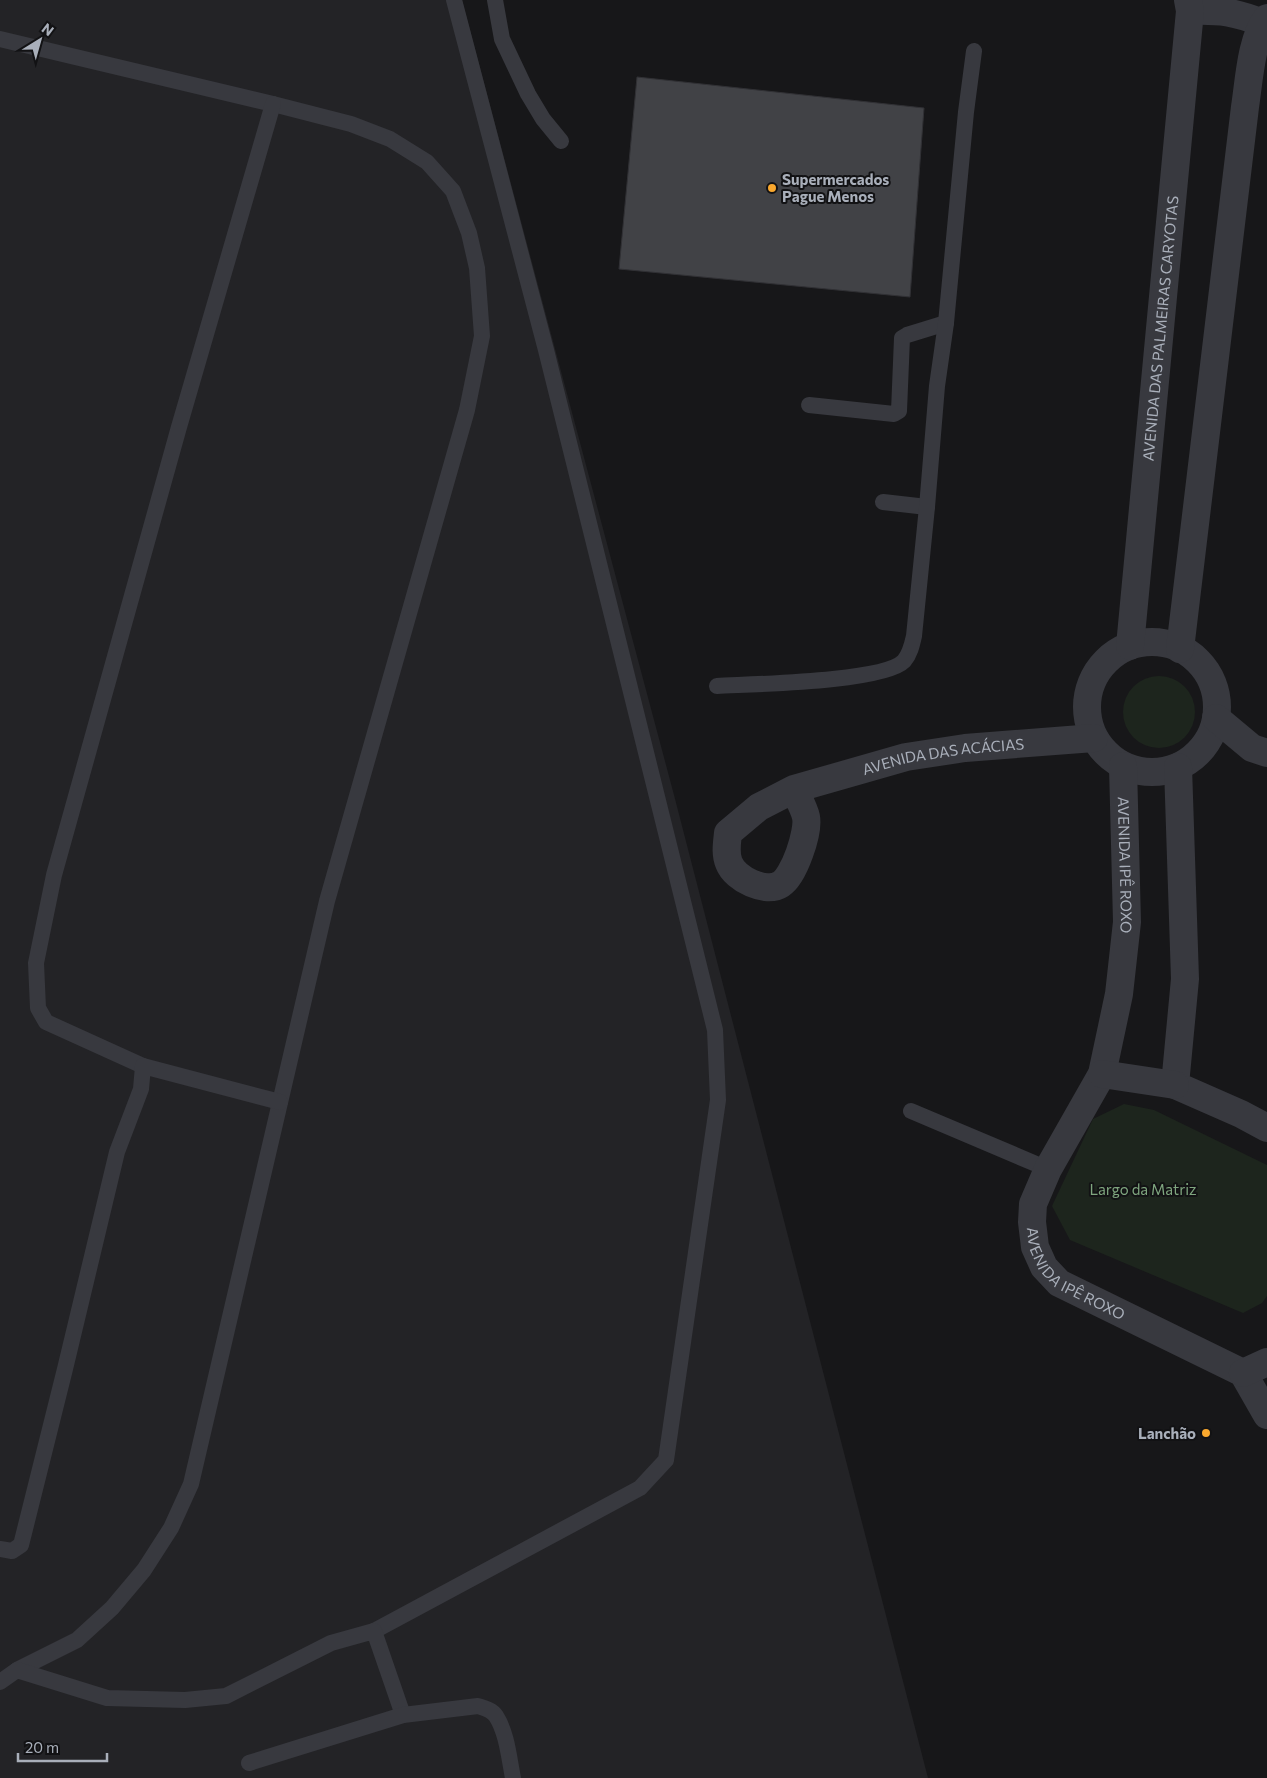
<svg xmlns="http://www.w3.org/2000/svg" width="1267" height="1778" viewBox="0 0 1267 1778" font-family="Commissioner,sans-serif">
<rect width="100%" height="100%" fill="#171719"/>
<path fill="#232326" d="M0,0H462L674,795L928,1778H0Z"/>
<g fill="#1d251d">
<circle cx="1159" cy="712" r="36"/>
<path d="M1124,1104L1154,1110L1267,1165V1296L1262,1303L1243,1313L1070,1240L1052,1206L1093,1119Z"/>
</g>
<path fill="#414246" stroke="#313135" d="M637,77L924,108L910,297L619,269Z"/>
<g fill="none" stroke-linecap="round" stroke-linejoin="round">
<g stroke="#38393f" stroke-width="16">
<path d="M495,0L502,39L528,94L543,119L561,141"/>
<path d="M0,39L273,104L351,124L390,139L427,162L453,191L469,233L477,268L482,336L467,410L327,901L191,1484L171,1528L144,1570L112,1608L77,1640L17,1670"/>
<path d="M809,405L894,414L899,411L902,338L907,335L946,323"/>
<path d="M883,502L927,507"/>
<path d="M717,686C751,684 884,682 904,661C910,654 912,645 914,636L927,507L937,386L946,323L966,112L974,51"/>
<path d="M143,1066L46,1022L38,1008L36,963L54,875L179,427L273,104"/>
<path d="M911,1111L1048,1169"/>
<path d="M0,1549L12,1551L21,1545L65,1369L117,1152L141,1089L143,1066L280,1102"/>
<path d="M374,1631L640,1488L666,1460L718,1100L715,1030L546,350L454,0"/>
<path d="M0,1682L17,1670L107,1698L185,1700L226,1696L331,1643L374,1631L403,1715"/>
<path d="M249,1763L403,1715L478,1706C484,1708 492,1710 496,1716C507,1733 509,1758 513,1778"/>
</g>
<g stroke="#38393f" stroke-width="28">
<path d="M1190,11C1221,10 1234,12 1263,23"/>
<circle cx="1152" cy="707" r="65"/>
<path id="s1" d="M1130,646L1190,11L1188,0"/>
<path d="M1180,649L1245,107C1249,81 1251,39 1267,18"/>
<path d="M1216,718L1252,748L1267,753"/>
<path id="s2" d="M1123,766L1127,922L1119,994L1102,1074L1048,1169L1033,1204L1032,1222L1035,1247L1044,1267L1059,1283L1243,1373L1267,1415"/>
<path d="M1178,767L1185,979L1175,1085L1241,1114L1267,1128"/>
<path id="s3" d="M794,789L759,807L728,833C727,843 725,854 729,863C735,879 766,894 781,884C794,876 809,832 806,817C804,808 798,798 794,789L906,757L965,748L1094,738"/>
<path d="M1102,1074L1175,1085"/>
<path d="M1243,1373L1267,1362"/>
</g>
</g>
<g fill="#faa82e" stroke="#121214" stroke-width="2">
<circle cx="772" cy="188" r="5"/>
<circle cx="1206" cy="1433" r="5"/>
</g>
<g text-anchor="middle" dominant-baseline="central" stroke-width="4" stroke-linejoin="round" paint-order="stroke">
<g font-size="15" font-weight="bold" fill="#a9afba" stroke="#121214" text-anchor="start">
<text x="782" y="179">Supermercados<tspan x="782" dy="17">Pague Menos</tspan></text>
<text x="1196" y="1433" text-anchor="end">Lanchão</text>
</g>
<g font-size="15" fill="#a9afba" stroke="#121214">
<text stroke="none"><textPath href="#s1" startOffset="319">AVENIDA DAS PALMEIRAS CARYOTAS</textPath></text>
<text stroke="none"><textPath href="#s3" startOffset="429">AVENIDA DAS ACÁCIAS</textPath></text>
<text stroke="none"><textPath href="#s2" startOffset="99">AVENIDA IPÊ ROXO</textPath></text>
<text stroke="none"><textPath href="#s2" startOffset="549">AVENIDA IPÊ ROXO</textPath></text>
</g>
<g font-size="15" fill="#7fa67f" stroke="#121214">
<text x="1143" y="1189">Largo da Matriz</text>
</g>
</g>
<g transform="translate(40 40) rotate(37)" stroke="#121214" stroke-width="4" paint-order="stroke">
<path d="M0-4L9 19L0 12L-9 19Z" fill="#a9afba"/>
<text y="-8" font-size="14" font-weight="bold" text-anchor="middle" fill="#a9afba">N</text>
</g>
<path d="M18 1753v8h89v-8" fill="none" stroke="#a9afba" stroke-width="2.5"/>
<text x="25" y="1753" font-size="15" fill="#a9afba" stroke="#121214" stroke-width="4" paint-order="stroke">20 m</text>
</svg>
